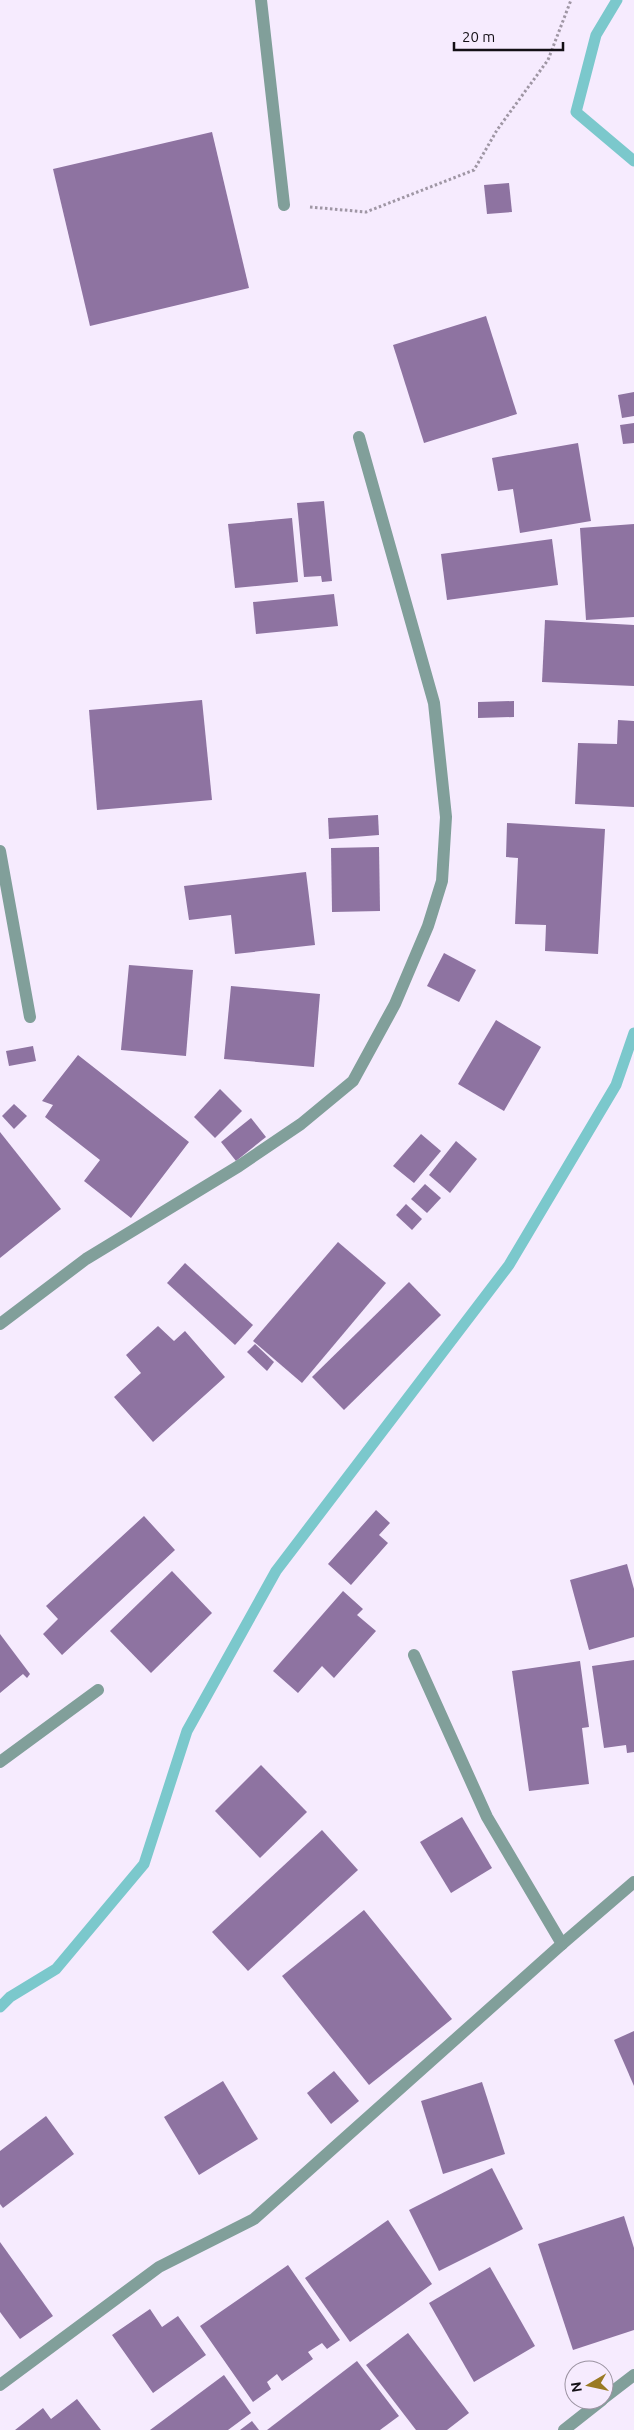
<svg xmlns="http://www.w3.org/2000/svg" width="634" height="2430" viewBox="0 0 634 2430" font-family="Ubuntu,sans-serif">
<rect width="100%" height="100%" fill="#f6ebfe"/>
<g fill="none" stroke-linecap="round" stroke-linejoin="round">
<g stroke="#7bc8cc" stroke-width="11">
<path d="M617,0L596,35L576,112L634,161"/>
<path d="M0,2007L10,1997L56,1969L144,1864L187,1731L276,1571L509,1265L616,1085L634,1033"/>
</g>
</g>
<g fill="#8e73a1">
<path d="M212,132L249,288L90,326L53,169Z"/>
<path d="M509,183L512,212L487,214L484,185Z"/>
<path d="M486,316L517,414L424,443L393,345Z"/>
<path d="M634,392V416L622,418L618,395Z"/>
<path d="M634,423V443L623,444L620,425Z"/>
<path d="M578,443L591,521L520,533L513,489L498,491L492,458Z"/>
<path d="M324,501L332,581L322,582L321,576L304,577L297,503Z"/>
<path d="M292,518L298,582L235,588L228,524Z"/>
<path d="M634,524V617L586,620L580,528Z"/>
<path d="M552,539L558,585L447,600L441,554Z"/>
<path d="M334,594L338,626L256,634L253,602Z"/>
<path d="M545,620L634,625V686L542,682Z"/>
<path d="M202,700L212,800L97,810L89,710Z"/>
<path d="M514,701V717L478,718V702Z"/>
<path d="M618,720L634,721V807L575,804L578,743L617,744Z"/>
<path d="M378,815L379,835L329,839L328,818Z"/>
<path d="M507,823L605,829L598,954L545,951L546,925L515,924L518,858L506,857Z"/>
<path d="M379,847L380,911L332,912L331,848Z"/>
<path d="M306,872L315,945L235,954L231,915L189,920L184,886Z"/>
<path d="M444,953L476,970L459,1002L427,986Z"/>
<path d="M129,965L193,970L186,1056L121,1050Z"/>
<path d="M231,986L320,994L314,1067L224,1059Z"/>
<path d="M496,1020L541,1047L504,1111L458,1084Z"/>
<path d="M33,1046L36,1061L9,1066L6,1051Z"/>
<path d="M78,1055L189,1142L131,1218L84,1181L100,1160L45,1117L53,1105L42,1101Z"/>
<path d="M220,1089L242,1111L215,1138L194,1117Z"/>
<path d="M14,1104L27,1116L14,1129L2,1116Z"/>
<path d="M251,1118L266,1137L236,1161L221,1142Z"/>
<path d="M0,1132L61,1209L0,1258Z"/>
<path d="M421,1134L441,1151L414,1183L393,1166Z"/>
<path d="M456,1141L477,1159L450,1193L429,1175Z"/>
<path d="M425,1184L441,1198L427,1213L411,1199Z"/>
<path d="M406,1204L422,1219L412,1230L396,1215Z"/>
<path d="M338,1242L386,1283L302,1383L253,1341Z"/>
<path d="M185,1263L253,1325L235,1345L167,1283Z"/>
<path d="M409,1282L441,1315L344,1410L312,1377Z"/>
<path d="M158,1326L174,1341L185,1331L225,1377L153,1442L114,1397L141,1373L126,1355Z"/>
<path d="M255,1344L274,1362L267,1371L247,1352Z"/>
<path d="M376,1510L390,1523L379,1535L388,1543L351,1585L328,1564Z"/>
<path d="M144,1516L175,1550L62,1655L43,1634L58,1619L46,1606Z"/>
<path d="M627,1564L634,1589V1637L589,1650L570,1580Z"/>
<path d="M172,1571L212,1613L151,1673L110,1631Z"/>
<path d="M343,1591L363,1609L357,1615L376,1631L334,1678L322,1666L298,1693L273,1671Z"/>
<path d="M0,1634L30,1674L27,1678L23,1674L0,1693Z"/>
<path d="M634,1660V1752L627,1753L626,1745L604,1748L592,1666Z"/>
<path d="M580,1661L589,1727L582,1728L589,1784L529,1791L512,1671Z"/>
<path d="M261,1765L307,1812L260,1858L215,1811Z"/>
<path d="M462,1817L492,1868L451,1893L420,1842Z"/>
<path d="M322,1830L358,1870L248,1971L212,1932Z"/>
<path d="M364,1910L452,2019L369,2085L282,1976Z"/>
<path d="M634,2031V2086L614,2040Z"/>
<path d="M334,2071L359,2101L331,2124L307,2093Z"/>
<path d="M223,2081L258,2139L199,2175L164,2117Z"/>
<path d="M482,2082L505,2154L443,2174L421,2101Z"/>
<path d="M46,2116L74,2154L3,2208L0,2204V2151Z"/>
<path d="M492,2168L523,2229L439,2271L409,2210Z"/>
<path d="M624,2216L634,2248V2330L573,2350L538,2244Z"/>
<path d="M388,2220L432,2284L350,2342L305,2278Z"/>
<path d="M0,2242L53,2316L20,2339L0,2312Z"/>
<path d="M288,2265L340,2340L327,2349L322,2343L308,2352L313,2359L282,2381L277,2374L267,2382L271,2389L253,2402L200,2326Z"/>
<path d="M490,2267L535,2346L474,2382L429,2303Z"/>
<path d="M150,2309L162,2327L178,2316L206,2355L153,2393L112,2335Z"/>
<path d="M408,2333L469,2413L447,2430H416L366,2365Z"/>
<path d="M357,2361L399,2416L380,2430H267Z"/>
<path d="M224,2375L251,2413L228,2430H150Z"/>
<path d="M77,2399L101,2430H15L43,2408L51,2419Z"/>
<path d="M252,2421L259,2430H240Z"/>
</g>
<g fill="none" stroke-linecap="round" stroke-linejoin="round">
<path stroke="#9f96a4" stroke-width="3" stroke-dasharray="2.5 2.5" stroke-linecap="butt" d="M310,207L366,212L474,170L497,130L548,60L571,0"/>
<g stroke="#819f9a" stroke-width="12">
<path d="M261,0L284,205"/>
<path d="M0,851L30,1017"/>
<path d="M0,1324L86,1259L239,1166L301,1124L353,1081L395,1004L428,926L442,881L446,817L434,703L359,437"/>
<path d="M414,1655L487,1817L562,1944"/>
<path d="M0,1762L98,1690"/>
<path d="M0,2385L159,2267L254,2219L562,1944L634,1882"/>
<path d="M604,2398L634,2375"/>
<path d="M564,2430L602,2400"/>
</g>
</g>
<g transform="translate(589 2385) rotate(261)"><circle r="24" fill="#f6ebfe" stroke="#9b93a1"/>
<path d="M0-4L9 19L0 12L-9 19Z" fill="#9a7a24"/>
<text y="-8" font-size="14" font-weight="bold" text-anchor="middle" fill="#130f15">N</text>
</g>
<path d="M454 42v8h109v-8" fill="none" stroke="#130f15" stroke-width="2.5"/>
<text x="462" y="42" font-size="15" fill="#130f15" stroke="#f6ebfe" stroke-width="4" paint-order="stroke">20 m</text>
</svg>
